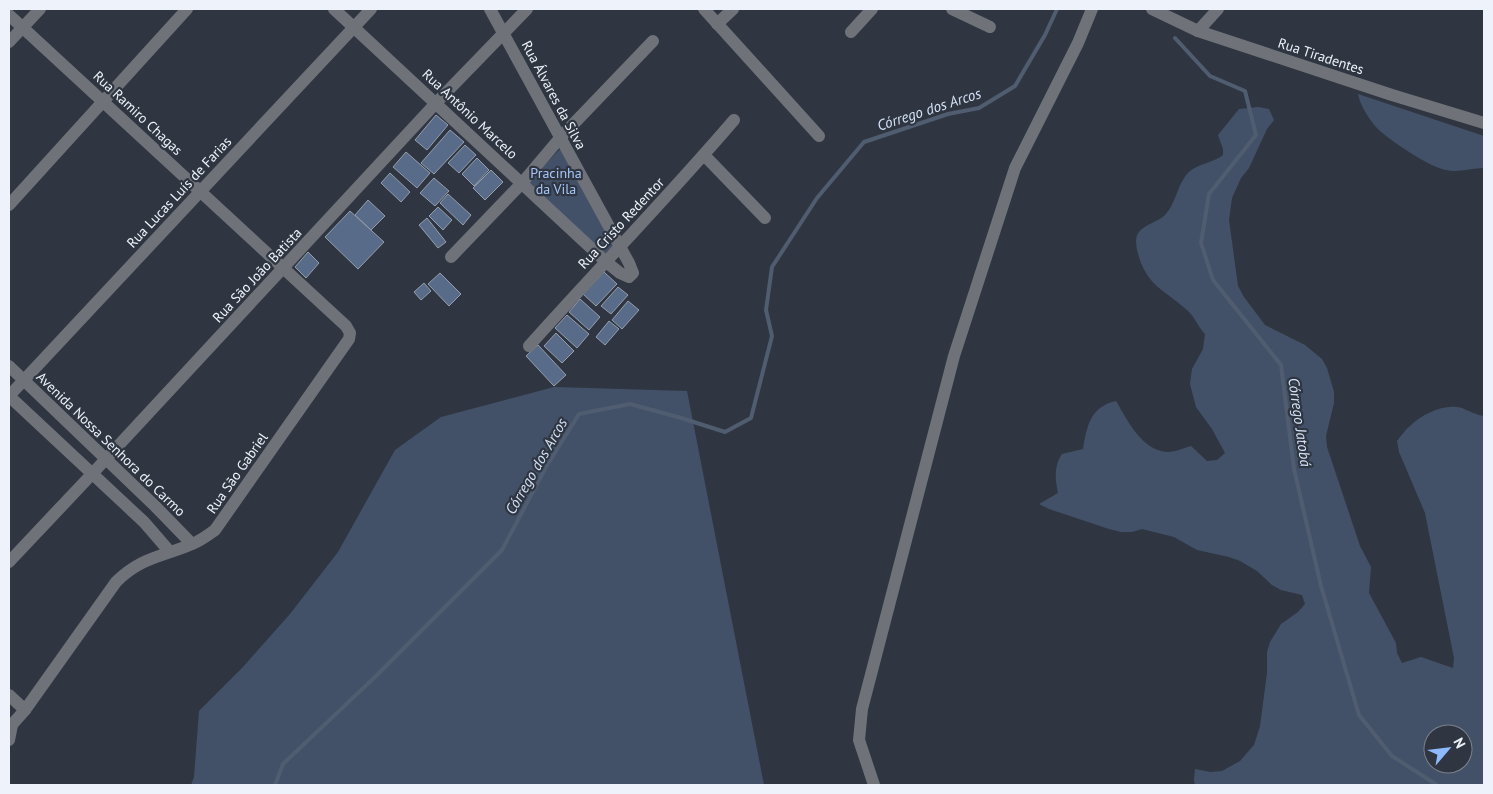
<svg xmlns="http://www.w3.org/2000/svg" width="1493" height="794" viewBox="0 0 1493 794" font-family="'PT Sans',sans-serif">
<rect width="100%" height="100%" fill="#2f3641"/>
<g fill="#435168" fill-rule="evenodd">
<path d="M1358,94L1484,136V168C1471,168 1458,173 1446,170C1431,168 1387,139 1376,127C1369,119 1360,105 1358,94Z"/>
<path d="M1258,107L1269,109L1274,120L1267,129L1249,168L1241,178L1232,198L1229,220L1238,286L1244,297L1265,325L1305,345L1322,359L1327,368L1334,392V403L1326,436L1327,447L1360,546L1371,567L1369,593L1396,643L1397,653L1402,663L1421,657L1453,668L1454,658L1425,513L1399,452L1397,441C1401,436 1405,430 1410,426C1422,414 1445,403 1462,408C1469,411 1476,415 1484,416V785H1195L1194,780L1195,769L1210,772L1222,771L1240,761L1254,745L1260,726L1267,673V652L1270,642L1281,624L1298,612L1305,604L1302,595L1281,590L1272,585L1257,571L1240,561L1229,557L1197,550L1174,537L1142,529L1132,532H1121L1109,529L1049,509L1039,504L1058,493C1055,479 1054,466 1062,454L1083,449C1087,426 1090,407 1116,401C1128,421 1142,451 1168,452C1175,452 1184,448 1191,446L1207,461L1217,460L1225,453L1212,429L1196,407L1190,384L1192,369L1203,349L1205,334C1198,327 1195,317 1187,310C1162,288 1146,286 1137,250C1136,243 1135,237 1139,232C1145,224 1158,222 1165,215C1176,204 1177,184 1189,172C1199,163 1213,163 1223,155V149L1218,135L1239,109ZM1433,734H1463V764H1433Z"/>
<path d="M560,149L614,246L604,254L528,182Z"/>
<path d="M554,387L687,391L764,785H191L194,777L199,711L243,667L290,614L338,552L395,450L441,417Z"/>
</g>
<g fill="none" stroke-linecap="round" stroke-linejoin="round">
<g stroke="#505c6f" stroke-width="4">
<path d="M1175,38L1210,76L1245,91L1256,135L1209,194L1201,243L1213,280L1281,365L1294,469L1321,586L1359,715L1392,756L1437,785"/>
<path d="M275,785L283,764L375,677L502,550L546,467L579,414L630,404L678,417L725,432L751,418L772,336L766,310L772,267L817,198L864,142L948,114L979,108L1015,86L1045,35L1057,9"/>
</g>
</g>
<g fill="#586b88" stroke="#959eac">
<path d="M436,115L448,125L427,150L415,140Z"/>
<path d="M450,130L464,142L434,174L421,163Z"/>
<path d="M465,145L476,155L459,173L448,163Z"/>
<path d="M406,152L430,173L417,188L393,167Z"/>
<path d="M477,158L489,170L474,186L462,174Z"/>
<path d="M491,170L503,182L485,200L473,188Z"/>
<path d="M390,173L410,192L401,202L381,183Z"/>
<path d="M434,178L449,191L435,206L420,193Z"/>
<path d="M448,194L471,215L463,225L440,203Z"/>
<path d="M368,200L385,216L371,230L355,215Z"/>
<path d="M438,207L452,220L443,230L429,216Z"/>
<path d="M350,211L384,242L358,269L325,237Z"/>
<path d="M427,218L446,242L438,248L419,225Z"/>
<path d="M308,252L319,263L306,278L295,267Z"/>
<path d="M604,272L617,284L596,306L583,294Z"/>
<path d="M440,273L461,294L449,306L428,284Z"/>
<path d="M424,283L431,291L421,300L414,292Z"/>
<path d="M618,287L628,295L611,314L601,306Z"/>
<path d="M580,299L600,317L589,330L569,312Z"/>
<path d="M628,301L639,310L622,329L612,320Z"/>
<path d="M567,315L589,334L577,348L555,328Z"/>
<path d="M609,321L619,329L605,345L596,337Z"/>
<path d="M556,333L574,351L562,363L544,346Z"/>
<path d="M538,345L566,375L554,386L526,356Z"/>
</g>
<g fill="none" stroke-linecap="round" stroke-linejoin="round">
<g stroke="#6f7379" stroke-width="12">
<path d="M334,9L605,261L620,273L629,277L633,273L629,263L490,9"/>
<path d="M704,9L819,136"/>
<path d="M952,9L990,27"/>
<path d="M1152,9L1198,31L1392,95L1484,123"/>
<path d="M9,15L346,326L350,333L349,339L215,530C208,535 200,541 192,544C162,557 141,557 116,582L25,710L9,728"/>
<path d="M717,24L733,9"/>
<path d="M1198,31L1218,9"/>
<path d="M851,32L872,9"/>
<path d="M9,42L40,9"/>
<path d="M704,155L765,218"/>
<path d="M9,205L187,9"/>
<path d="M451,257L522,183L560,138L653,41"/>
<path d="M529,346C597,270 668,197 734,120"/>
<path d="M9,366L155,506L192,544"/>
<path d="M9,396L371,9"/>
<path d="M9,396L144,522L170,552"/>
<path d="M9,562L92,474L436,103L527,9"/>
<path d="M9,695L25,710"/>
<path d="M9,740L12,725"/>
<path d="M874,785L859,740L862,709L954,356L1015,168L1078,43L1092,9"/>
</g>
</g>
<g text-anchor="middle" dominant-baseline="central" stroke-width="4.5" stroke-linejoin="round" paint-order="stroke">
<g font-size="14" fill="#eef2fa" stroke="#2f3641">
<text transform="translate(1321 56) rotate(18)">Rua Tiradentes</text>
<text transform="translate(554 95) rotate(62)">Rua Álvares da Silva</text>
<text transform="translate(138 113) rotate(43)">Rua Ramiro Chagas</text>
<text transform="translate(470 114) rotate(43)">Rua Antônio Marcelo</text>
<text transform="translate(179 192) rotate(-47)">Rua Lucas Luís de Farias</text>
<text transform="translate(621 223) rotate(-47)">Rua Cristo Redentor</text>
<text transform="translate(257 275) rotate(-47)">Rua São João Batista</text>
<text transform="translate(111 444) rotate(44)">Avenida Nossa Senhora do Carmo</text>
<text transform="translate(237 473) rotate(-55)">Rua São Gabriel</text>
</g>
<g font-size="14" fill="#a5c6f9" stroke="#2f3641">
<text x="556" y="173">Pracinha<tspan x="556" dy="16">da Vila</tspan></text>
</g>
<g font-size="15" font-style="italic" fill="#d3e1f6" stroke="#2f3641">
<text transform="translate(929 109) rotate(-18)">Córrego dos Arcos</text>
<text transform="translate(1300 422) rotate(82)">Córrego Jatobá</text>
<text transform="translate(536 466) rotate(-60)">Córrego dos Arcos</text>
</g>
</g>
<rect width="1493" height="794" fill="none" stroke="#eef2fa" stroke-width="20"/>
<g transform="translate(1448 749) rotate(62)"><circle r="24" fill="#2f3641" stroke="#7b818b"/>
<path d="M0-4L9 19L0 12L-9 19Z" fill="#8eb9fd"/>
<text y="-8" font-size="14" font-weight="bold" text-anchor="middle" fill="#eef2fa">N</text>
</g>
</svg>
